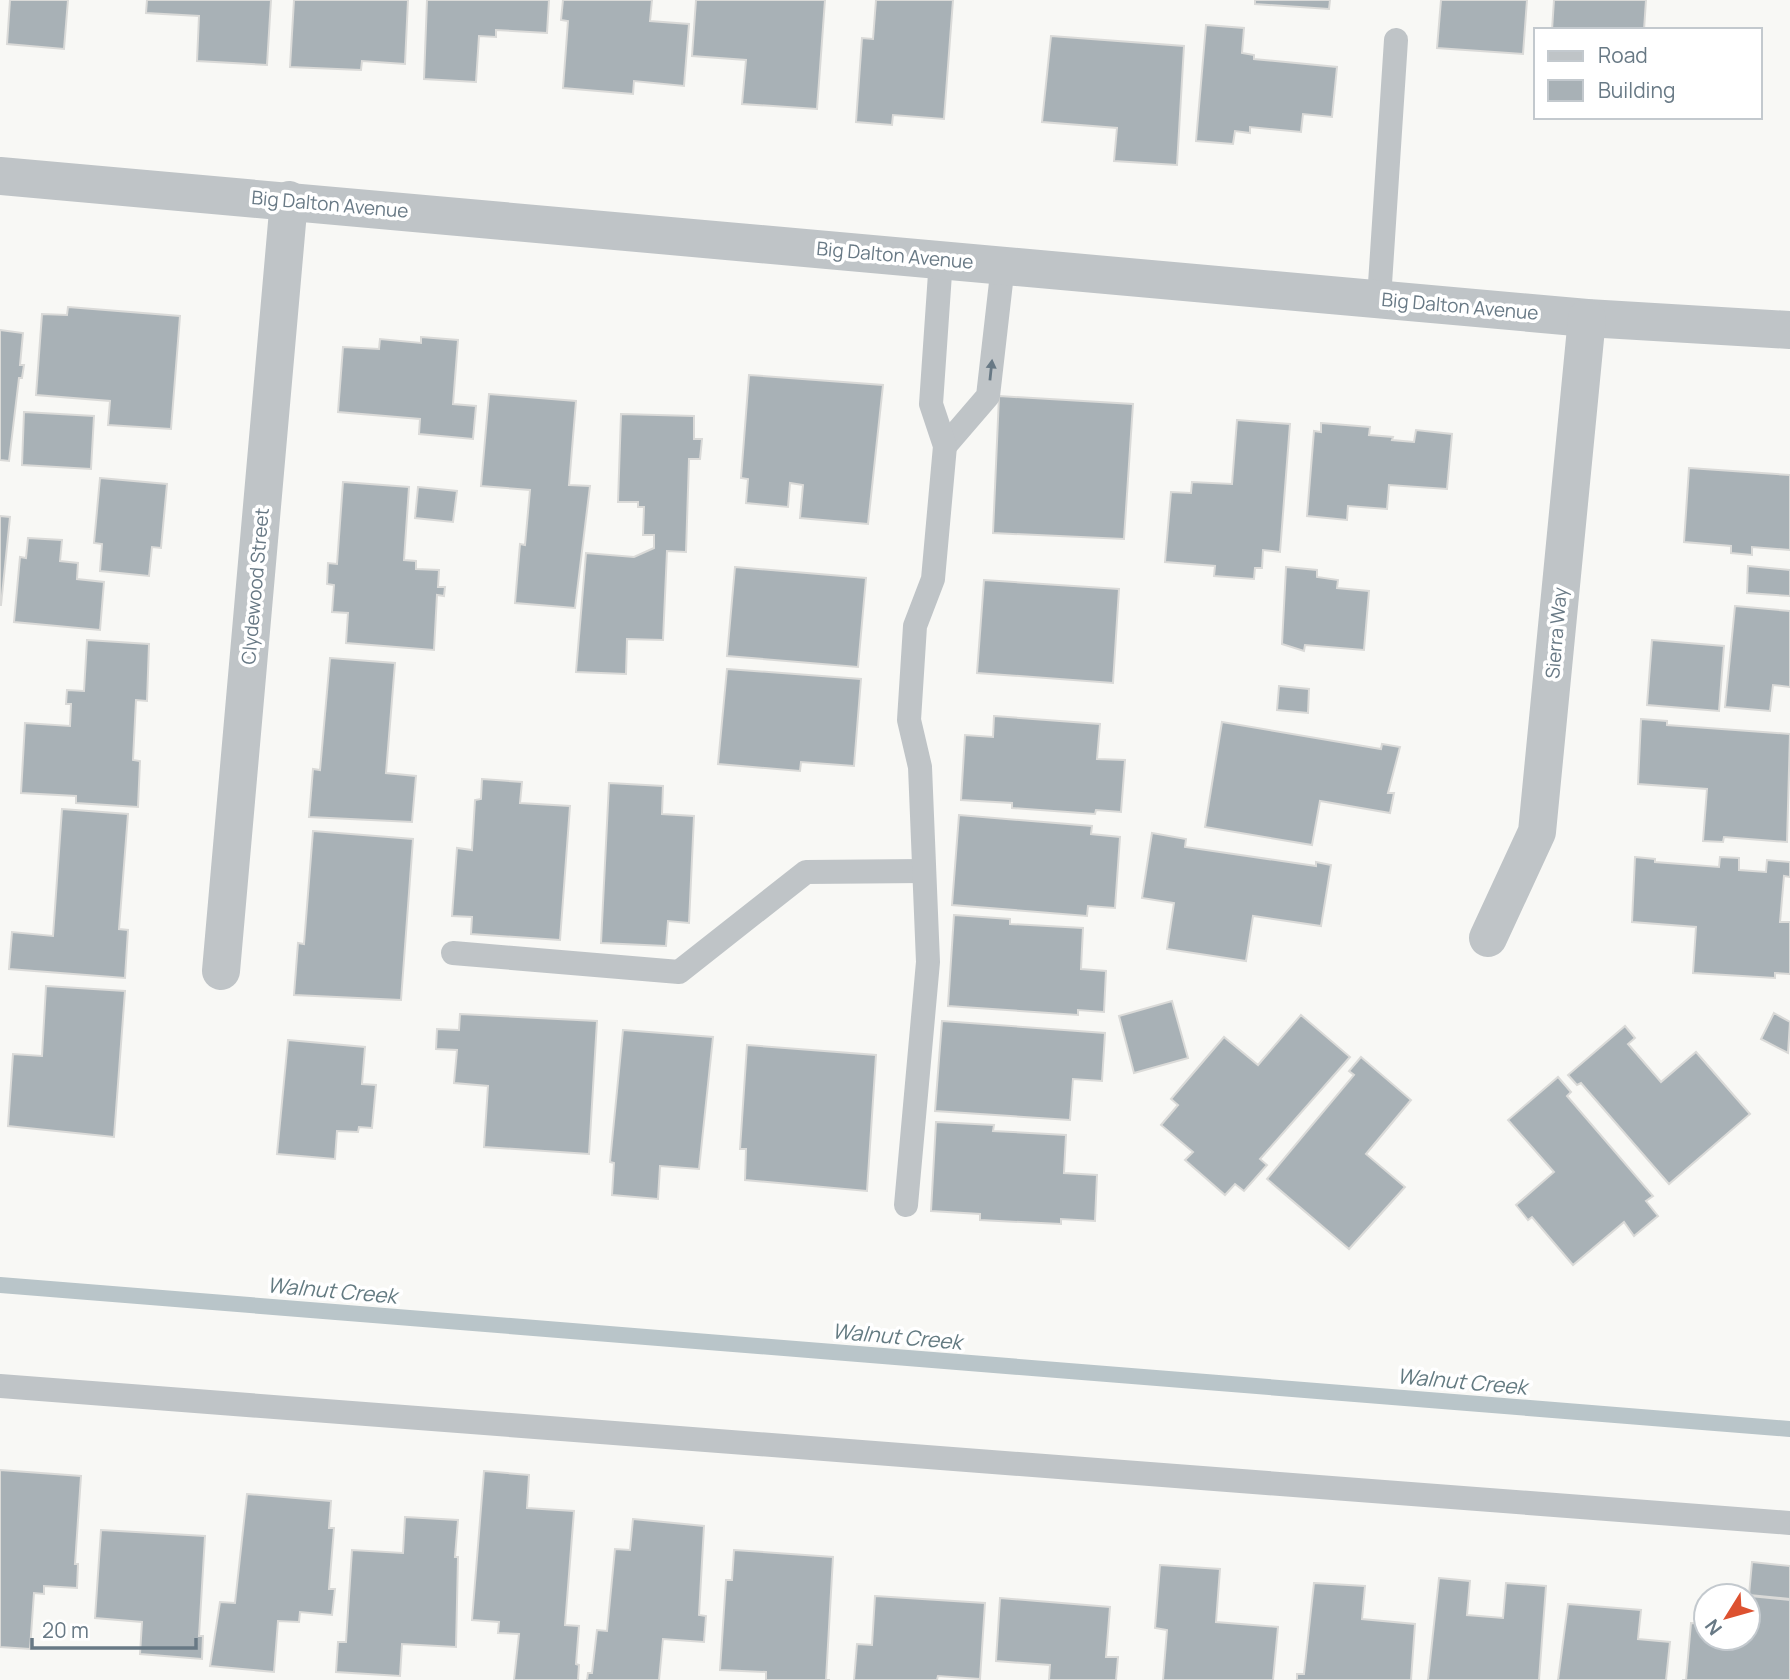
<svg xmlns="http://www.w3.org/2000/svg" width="1790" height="1680" viewBox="0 0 1790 1680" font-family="Manrope,sans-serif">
<rect width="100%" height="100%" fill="#f8f8f5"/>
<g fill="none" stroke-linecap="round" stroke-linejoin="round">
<path stroke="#b9c5c9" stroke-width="16" d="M0,1285L1790,1429"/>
</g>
<g fill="#a8b1b6" stroke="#dadad8" stroke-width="2">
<path d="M10,0H68L64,49L7,44Z"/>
<path d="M147,0H271L267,65L197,61L199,16L146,13Z"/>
<path d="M294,0H408L405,64L362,61L361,70L290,67Z"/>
<path d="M427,0H549L547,33L496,30V37L479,36L476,82L424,79Z"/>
<path d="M563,0H652L650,21L689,24L684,86L634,81L633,94L563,88L568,21L561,20Z"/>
<path d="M696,0H825L817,109L742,104L746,60L692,56Z"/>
<path d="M876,0H953L944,119L893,115L892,125L856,122L862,38L873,39Z"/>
<path d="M1255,0H1330L1329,9L1255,4Z"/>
<path d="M1441,0H1527L1523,54L1437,48Z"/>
<path d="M1554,0H1646L1644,30H1552Z"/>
<path d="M1206,25L1244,28L1242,53L1254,55V59L1337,67L1332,117L1303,114L1301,132L1250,127V133L1235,131L1233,144L1196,141Z"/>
<path d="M1051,36L1184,46L1177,165L1114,161L1117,128L1042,122Z"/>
<path d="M68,307L180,316L171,429L108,425L110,401L36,395L42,314L67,315Z"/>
<path d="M0,330L23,333L20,365H24L22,378H19L9,461L0,460Z"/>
<path d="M421,337L458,340L453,404L476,406L473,439L419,434L420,419L338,412L343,347L379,349L380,339L421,343Z"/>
<path d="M749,375L883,385L868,524L800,518L803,485L790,483L788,507L746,503L748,479L741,478Z"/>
<path d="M489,394L576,401L569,485L590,486L575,608L515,603L520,544L525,545L530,490L481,486Z"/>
<path d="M999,396L1133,404L1124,539L993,533Z"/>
<path d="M24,412L94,416L91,469L22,465Z"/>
<path d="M621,414L694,416V439H702L700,459H689L686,552L667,551L663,640L627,639L626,674L576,672L586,553L634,557L654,548V535H643L644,507H638V502H618Z"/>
<path d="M1237,420L1290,424L1280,552L1263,550L1262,568H1255L1254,579L1214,576L1215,566L1165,562L1171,492L1191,493L1192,482L1232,484Z"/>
<path d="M1321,423L1370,427L1369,435L1393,437L1392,440L1414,442L1416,430L1452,434L1447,489L1389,485L1387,509L1348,506L1347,520L1307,516L1314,431L1321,432Z"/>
<path d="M1689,468L1790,475V550L1752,547V555L1731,553V546L1684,542Z"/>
<path d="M100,478L167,484L161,548L152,547L149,576L100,571L102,544L94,543Z"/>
<path d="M343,482L409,487L404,560L416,561V569L439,570L438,587H445L444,596L437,595L434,650L346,643L348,613L332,612L334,585L327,584L328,563L337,564Z"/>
<path d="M418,487L457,491L453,522L415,518Z"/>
<path d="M0,516L10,517L1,605H0Z"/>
<path d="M28,538L62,540L60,561L78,563L77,579L104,582L100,630L14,622L20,557L26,558Z"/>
<path d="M1748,566L1790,570V596L1747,593Z"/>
<path d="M735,567L866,578L858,667L727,656Z"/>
<path d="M1286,567L1317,570V577L1338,580L1337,588L1369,591L1364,650L1305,645L1304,651L1282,644Z"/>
<path d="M984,580L1119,589L1113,683L977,673Z"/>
<path d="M1735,606L1790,611V687L1773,685L1770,711L1725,707Z"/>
<path d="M87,640L149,644L147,701L136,700L133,760L140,761L138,807L76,803V796L21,793L25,723L70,726L71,704H66L67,690L84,691Z"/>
<path d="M1652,640L1724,646L1719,711L1647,705Z"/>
<path d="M330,658L395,663L386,773L416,776L412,822L309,817L313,769L320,770Z"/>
<path d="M727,669L861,679L854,766L801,762L800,771L718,764Z"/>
<path d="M1279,686L1309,689L1308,713L1277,710Z"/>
<path d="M994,716L1100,724L1097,759L1125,760L1121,812L1096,810L1095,814L1012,808V803L961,800L965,735L993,737Z"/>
<path d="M1641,719L1667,721V725L1790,734L1787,842L1724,837L1723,842L1703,841L1707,789L1638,784Z"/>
<path d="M1222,722L1381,749L1382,744L1400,747L1388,793H1394L1390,813L1320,801L1312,845L1205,827Z"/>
<path d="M482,779L522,782L520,803L570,806L560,940L471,934L472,917L452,916L457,848L472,850L475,800L481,799Z"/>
<path d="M609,783L663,786L662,814L694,816L689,923L668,921L666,946L601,943Z"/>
<path d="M62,809L128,814L119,929L128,930L125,978L9,969L12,932L53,936Z"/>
<path d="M959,815L1092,826L1091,834L1120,837L1115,908L1088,906L1087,916L952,905Z"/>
<path d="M313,831L413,839L401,1000L294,995L298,943L304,944Z"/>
<path d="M1152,833L1186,839L1185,847L1316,866V862L1331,865L1321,926L1253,916L1246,961L1167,949L1174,903L1142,898Z"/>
<path d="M1635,857L1655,859V862L1719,867L1720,857L1739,858V870L1766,872L1767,860L1790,862V877L1784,876L1780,922H1790V974L1775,973V978L1693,973L1696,927L1632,922Z"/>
<path d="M954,915L1010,919V924L1083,928L1081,969L1106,971L1104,1012L1078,1010V1015L948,1006Z"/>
<path d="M46,986L125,991L114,1137L8,1126L13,1054L42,1056Z"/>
<path d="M1172,1001L1188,1058L1134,1073L1119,1016Z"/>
<path d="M1774,1013L1790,1022L1788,1053L1761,1039Z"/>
<path d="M460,1014L597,1021L589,1154L484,1147L488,1086L454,1083L457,1050L436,1049L437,1029L459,1030Z"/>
<path d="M1301,1015L1350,1057L1260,1159L1267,1165L1244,1191L1235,1184L1225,1195L1185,1160L1193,1152L1161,1125L1178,1105L1171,1099L1224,1037L1258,1065Z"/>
<path d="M942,1021L1105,1033L1102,1081L1073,1079L1070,1120L935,1111Z"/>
<path d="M1625,1026L1635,1038L1628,1044L1661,1082L1696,1052L1750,1114L1669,1184L1581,1083L1577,1085L1568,1075Z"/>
<path d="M623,1030L713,1037L699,1169L660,1166L658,1199L612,1195L614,1163L610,1162Z"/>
<path d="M288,1040L365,1047L362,1084L376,1085L372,1128L359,1127L358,1132L337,1131L335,1159L277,1154Z"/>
<path d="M747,1045L876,1055L867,1191L745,1180L746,1149H740Z"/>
<path d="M1361,1057L1411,1100L1366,1154L1405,1187L1349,1249L1267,1179L1354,1075L1349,1071Z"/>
<path d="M1558,1077L1571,1092L1567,1096L1653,1196L1646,1201L1658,1216L1634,1236L1624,1222L1573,1265L1532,1217L1528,1220L1516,1205L1554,1172L1508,1120Z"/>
<path d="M936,1122L994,1125L993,1131L1066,1135L1064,1173L1097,1175L1095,1221L1061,1219V1224L980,1220V1214L931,1211Z"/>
<path d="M0,1470L81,1476L75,1564H78L77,1588L44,1586V1594L34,1593L30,1649L0,1647Z"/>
<path d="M484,1471L529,1475L527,1508L574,1511L565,1625L579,1626L576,1664L579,1665L578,1680H514L519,1634L498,1633L499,1622L472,1620Z"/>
<path d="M247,1494L331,1501L329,1528H334L329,1589H335L332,1615L300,1612L299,1622L278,1621L274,1672L210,1666L220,1602L235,1603Z"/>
<path d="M405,1517L458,1520L455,1557H458L456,1647L402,1644L400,1676L336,1672L338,1642H346L352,1550L403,1553Z"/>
<path d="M633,1519L704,1526L699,1615L706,1616L704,1642L663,1639L659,1680H587L588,1673H592L597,1630L607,1631L615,1549L630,1550Z"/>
<path d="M101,1530L205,1536L199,1636H203L202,1659L140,1654L142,1622L95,1618Z"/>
<path d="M734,1550L833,1557L826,1680H830H766V1672L720,1670L726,1580H732Z"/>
<path d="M1752,1562L1790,1566V1599L1749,1595Z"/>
<path d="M1160,1565L1220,1569L1216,1622L1278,1627L1273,1680H1163L1167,1630L1155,1628Z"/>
<path d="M1439,1578L1470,1581L1467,1615L1503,1618L1506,1583L1546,1586L1539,1680H1428Z"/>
<path d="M1314,1583L1365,1586L1362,1619L1415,1624L1411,1680H1297V1674H1304Z"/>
<path d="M1740,1595L1790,1600V1680H1682H1686L1691,1623L1706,1624V1638H1748V1596Z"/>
<path d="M875,1596L985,1603L980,1679L938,1676L937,1680H854L857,1644L872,1645Z"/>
<path d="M1000,1598L1110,1607L1106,1657H1118L1116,1680H1049L1050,1665L996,1661Z"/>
<path d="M1568,1604L1641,1610L1638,1639L1670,1642L1666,1680H1558Z"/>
</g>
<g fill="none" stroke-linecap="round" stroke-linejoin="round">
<g stroke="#bfc4c7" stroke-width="24">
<path d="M1379,299L1396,40"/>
<path d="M945,446L988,396L1003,265"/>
<path d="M453,953L679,972L806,872L924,871"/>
<path d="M906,1205L928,962L920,767L909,720L915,626L933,579L945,446L931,404L941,259"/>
<path d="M0,1386L1790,1523"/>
</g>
<g stroke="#bfc4c7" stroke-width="38">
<path d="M0,176L1587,318L1790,330"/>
<path d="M1488,938L1537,832L1587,318"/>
<path d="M221,971L289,200"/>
</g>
</g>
<defs><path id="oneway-solid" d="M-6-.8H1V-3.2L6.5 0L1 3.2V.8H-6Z" transform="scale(1.75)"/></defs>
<use fill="#687985" href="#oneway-solid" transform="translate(991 370) rotate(-84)"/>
<g text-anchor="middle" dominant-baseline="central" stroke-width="7" stroke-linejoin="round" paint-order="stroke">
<g font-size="19" fill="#687985" stroke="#fff">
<text transform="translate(330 204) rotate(5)">Big Dalton Avenue</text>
<text transform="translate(895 255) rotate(5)">Big Dalton Avenue</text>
<text transform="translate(1460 306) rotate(5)">Big Dalton Avenue</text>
<text transform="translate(255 586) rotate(-85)">Clydewood Street</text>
<text transform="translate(1556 633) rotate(-85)">Sierra Way</text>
</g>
<g font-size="21" font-style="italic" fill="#637a81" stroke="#fff">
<text transform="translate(332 1290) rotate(5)">Walnut Creek</text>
<text transform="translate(897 1336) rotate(5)">Walnut Creek</text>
<text transform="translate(1462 1381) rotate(5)">Walnut Creek</text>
</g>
</g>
<rect x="1534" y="28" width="228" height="91" fill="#ffffff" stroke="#c3c9ce" stroke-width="2"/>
<rect x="1548" y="51" width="35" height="10" fill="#bfc4c7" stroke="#c3c9ce" stroke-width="2"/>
<text x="1598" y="63" font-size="21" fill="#687985">Road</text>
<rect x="1548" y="80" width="35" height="21" fill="#a8b1b6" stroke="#c3c9ce" stroke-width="2"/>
<text x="1598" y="98" font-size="21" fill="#687985">Building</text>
<g transform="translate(1727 1617) rotate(233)"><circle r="33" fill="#ffffff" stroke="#c3c9ce" stroke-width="2"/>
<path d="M0-5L12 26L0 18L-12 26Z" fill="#dd5130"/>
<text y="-10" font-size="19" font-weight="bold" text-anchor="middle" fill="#687985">N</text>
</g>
<path d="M32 1638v10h164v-10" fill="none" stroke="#687985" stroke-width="3.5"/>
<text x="42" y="1638" font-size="21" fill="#687985" stroke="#ffffff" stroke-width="5" paint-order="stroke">20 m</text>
</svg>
